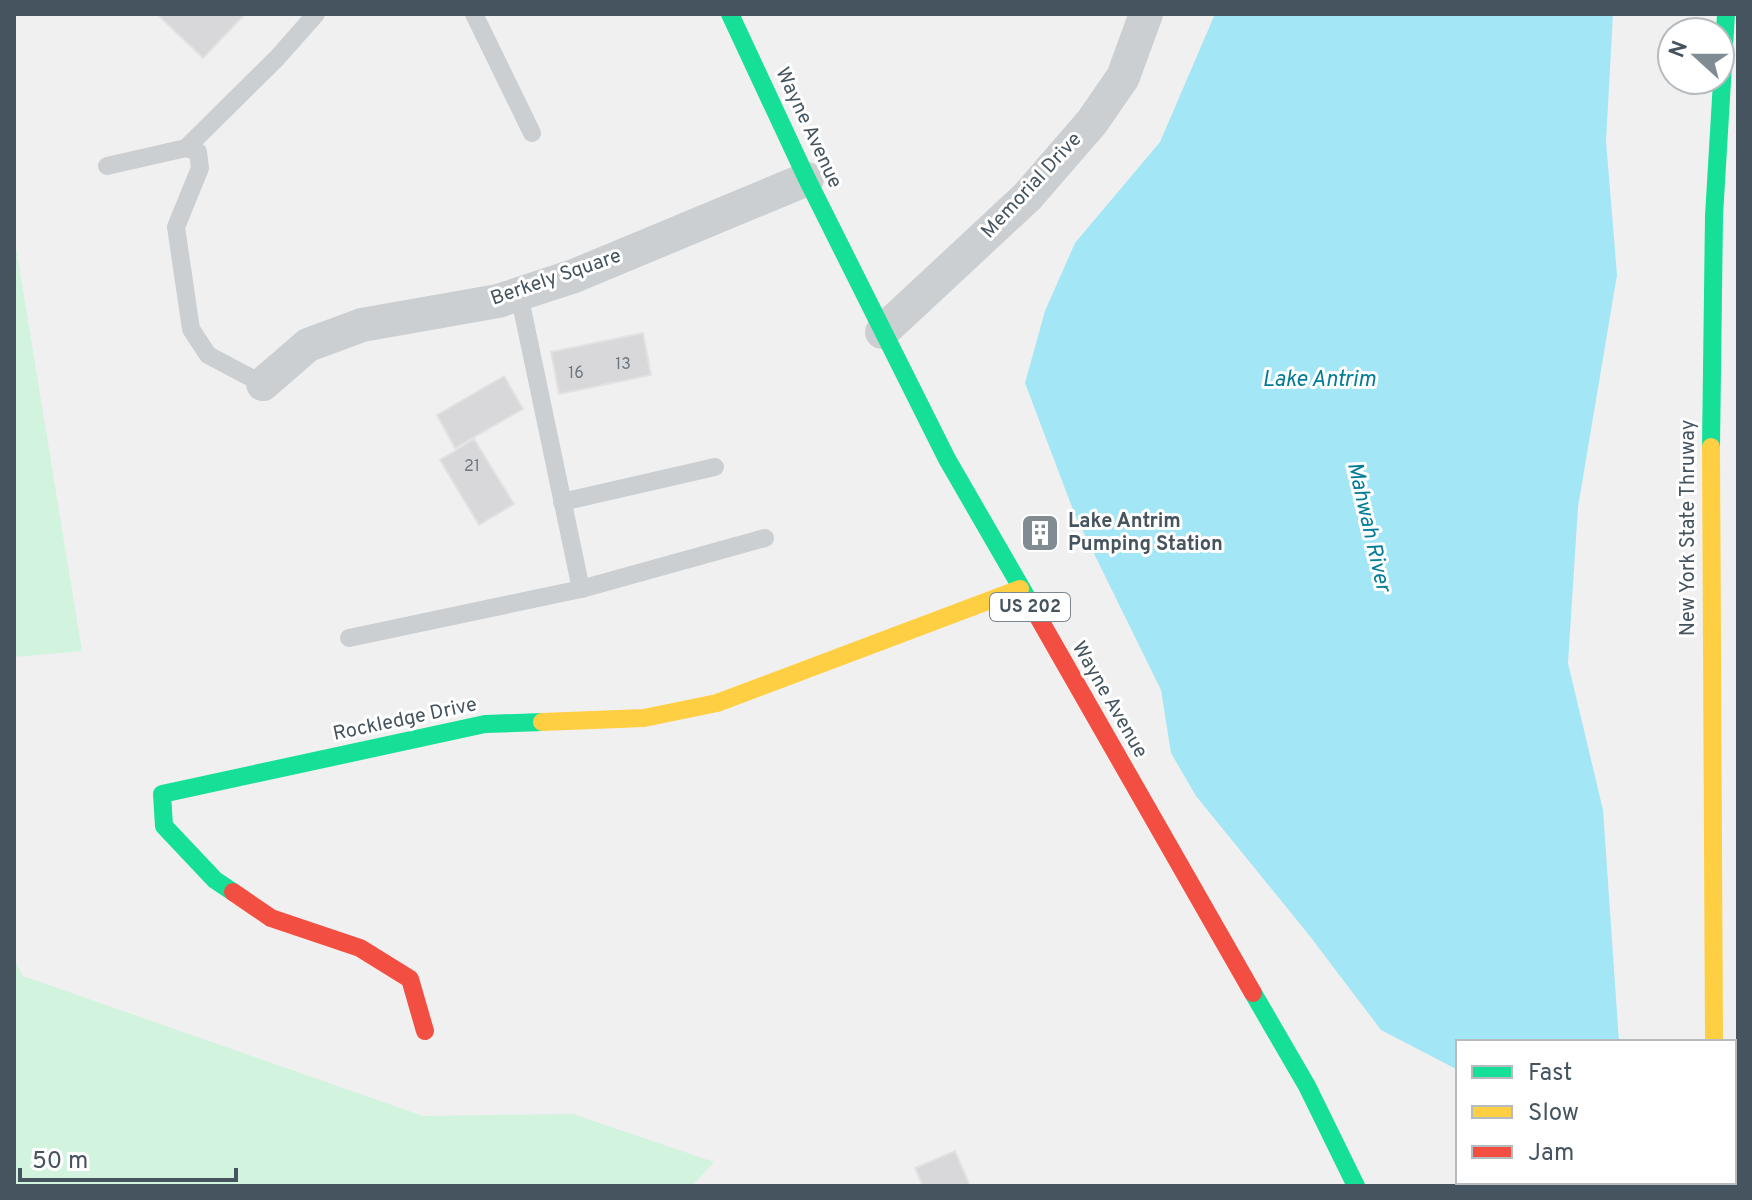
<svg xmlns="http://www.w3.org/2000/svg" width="1752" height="1200" viewBox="0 0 1752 1200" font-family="Overpass,sans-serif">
<rect width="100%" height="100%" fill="#f1f0f0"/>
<g fill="#d2f3dd">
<path d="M14,235L82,651L14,657Z"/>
<path d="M14,959L23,976L423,1116L573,1114L714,1162L692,1186H14Z"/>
</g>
<path fill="#a3e6f5" d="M1215,14H1613L1606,141L1617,275L1578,507L1568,663L1603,810L1619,1042H1458V1070L1381,1030L1309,935L1196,796L1171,753L1161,690L1075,515L1025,383L1045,311L1075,243L1160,142Z"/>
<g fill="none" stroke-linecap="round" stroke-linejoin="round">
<path stroke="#a3e6f5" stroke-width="52" d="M1674,1182L1682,1186"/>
</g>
<g fill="#d8d8db" stroke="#e2e2e3" stroke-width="2">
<path d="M157,14H245L203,58Z"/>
<path d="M643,333L651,375L559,394L551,352Z"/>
<path d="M504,376L523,409L455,448L437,415Z"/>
<path d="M474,439L514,504L479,525L440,460Z"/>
<circle cx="1040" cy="533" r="14"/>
<path d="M955,1151L970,1186H923L915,1168Z"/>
</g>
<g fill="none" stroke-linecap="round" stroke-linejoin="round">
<g stroke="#cccfd1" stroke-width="18">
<path d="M474,14L532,133"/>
<path d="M186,148L277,58L316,14"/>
<path d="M107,166L186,148L198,152L200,168L176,227L191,329L208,355L263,384"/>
<path d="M519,294L581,589"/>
<path d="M562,502L715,467"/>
<path d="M349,638L581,589L765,538"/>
</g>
<g stroke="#cccfd1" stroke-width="34">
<path d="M882,332L1027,197L1092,122L1123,77L1146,14"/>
<path d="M263,384L308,345L362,325L498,301L574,276L807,179"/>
</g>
<g stroke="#16e098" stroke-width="18">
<path d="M730,14L807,179L947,459L1037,615"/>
<path d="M1711,447L1714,216L1726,14"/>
<path d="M233,892L215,880L164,826L162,794L485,724L542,722"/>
<path d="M1253,993L1307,1086L1356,1186"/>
</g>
<g stroke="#ffcf43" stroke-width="18">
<path d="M1711,447L1714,1042"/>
<path d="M542,722L644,718L717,703L1020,589"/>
<path d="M1715,1182V1186"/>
</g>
<g stroke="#f24e42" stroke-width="18">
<path d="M1037,615L1253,993"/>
<path d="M233,892L271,918L360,948L410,979L425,1031"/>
</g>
</g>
<defs>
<g id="building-square" transform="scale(2)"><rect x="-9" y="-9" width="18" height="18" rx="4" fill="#818b92" stroke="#fff"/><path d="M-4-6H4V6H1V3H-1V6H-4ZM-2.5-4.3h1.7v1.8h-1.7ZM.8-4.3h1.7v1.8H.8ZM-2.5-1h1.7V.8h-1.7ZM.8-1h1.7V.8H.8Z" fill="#fff"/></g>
</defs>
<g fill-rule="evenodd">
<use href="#building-square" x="1040" y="533"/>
</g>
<g text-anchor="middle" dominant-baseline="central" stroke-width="6" stroke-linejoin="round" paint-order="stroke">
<g font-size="16" fill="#6b767f">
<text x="623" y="365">13</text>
<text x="576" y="374">16</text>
<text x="472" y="467">21</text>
</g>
<rect fill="#fff" stroke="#7d878f" stroke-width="2" x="990" y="593" width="80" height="28" rx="6"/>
<g font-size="18" font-weight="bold" fill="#45545f">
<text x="1030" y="607">US 202</text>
</g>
<g font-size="20" fill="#45545f" stroke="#fff">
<text transform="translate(808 128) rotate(65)">Wayne Avenue</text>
<text transform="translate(1032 186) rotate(-47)">Memorial Drive</text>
<text transform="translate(556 278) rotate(-19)">Berkely Square</text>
<text transform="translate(1689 528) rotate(-90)">New York State Thruway</text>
<text transform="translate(1109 700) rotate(60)">Wayne Avenue</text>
<text transform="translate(405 720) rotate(-12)">Rockledge Drive</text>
</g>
<g font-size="20" font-weight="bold" fill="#45545f" stroke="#fff" text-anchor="start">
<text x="1068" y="522">Lake Antrim<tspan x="1068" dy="23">Pumping Station</tspan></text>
</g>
<g font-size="22" font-style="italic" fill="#037c96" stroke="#fff">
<text x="1319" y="380">Lake Antrim</text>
<text transform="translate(1368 527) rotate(77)">Mahwah River</text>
</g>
</g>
<rect width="1752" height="1200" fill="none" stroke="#45545f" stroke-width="32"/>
<rect x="1456" y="1040" width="280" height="144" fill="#ffffff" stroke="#b5bbbf" stroke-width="2"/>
<rect x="1472" y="1066" width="40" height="12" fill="#16e098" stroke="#b5bbbf" stroke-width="2"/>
<text x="1528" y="1080" font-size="24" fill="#45545f">Fast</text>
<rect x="1472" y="1106" width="40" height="12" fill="#ffcf43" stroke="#b5bbbf" stroke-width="2"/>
<text x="1528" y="1120" font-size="24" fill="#45545f">Slow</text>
<rect x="1472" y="1146" width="40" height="12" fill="#f24e42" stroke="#b5bbbf" stroke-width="2"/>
<text x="1528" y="1160" font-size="24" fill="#45545f">Jam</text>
<g transform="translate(1696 56) rotate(291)"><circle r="38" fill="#ffffff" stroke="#b5bbbf" stroke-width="2"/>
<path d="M0-6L14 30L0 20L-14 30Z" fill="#818b92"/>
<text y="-12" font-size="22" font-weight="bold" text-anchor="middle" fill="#45545f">N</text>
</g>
<path d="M20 1168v12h216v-12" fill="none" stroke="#45545f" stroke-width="4"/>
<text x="32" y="1168" font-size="24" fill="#45545f" stroke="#ffffff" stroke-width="6" paint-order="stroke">50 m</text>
</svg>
